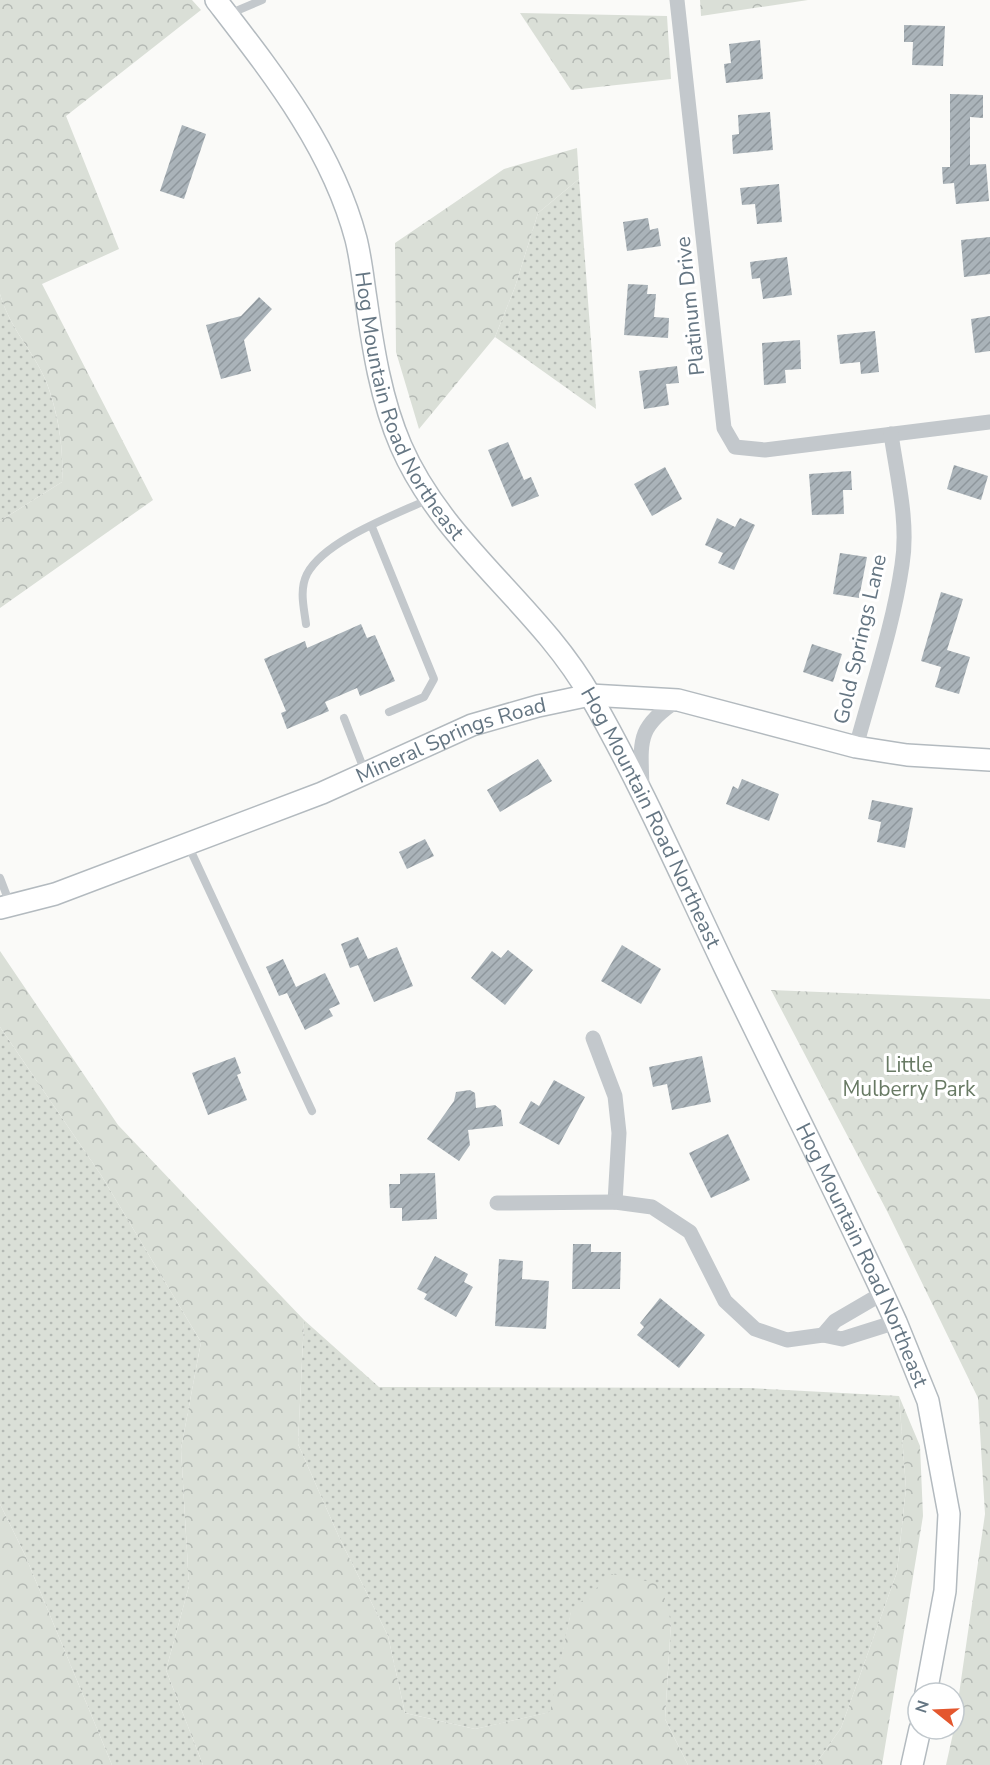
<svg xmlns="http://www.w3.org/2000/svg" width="990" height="1765" viewBox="0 0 990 1765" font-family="'Nunito Sans',sans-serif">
<defs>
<pattern id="grass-dots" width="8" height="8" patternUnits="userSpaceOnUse" patternTransform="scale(1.5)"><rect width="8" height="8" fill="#dadfd7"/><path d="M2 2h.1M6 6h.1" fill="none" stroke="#b4b9b4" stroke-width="1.8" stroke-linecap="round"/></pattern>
<pattern id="forest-crowns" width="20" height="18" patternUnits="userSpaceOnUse" patternTransform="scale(1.5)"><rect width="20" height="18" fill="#dadfd7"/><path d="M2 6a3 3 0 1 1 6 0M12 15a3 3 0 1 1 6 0" fill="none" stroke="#b4b9b4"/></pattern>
<pattern id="building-hatch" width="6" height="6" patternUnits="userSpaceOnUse" patternTransform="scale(1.5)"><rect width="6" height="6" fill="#aab3b9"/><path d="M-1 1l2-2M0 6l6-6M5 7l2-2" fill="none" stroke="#8e969c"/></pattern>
</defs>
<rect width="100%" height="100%" fill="#fafaf8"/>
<g fill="url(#grass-dots)">
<path d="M579,179L596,409L495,337L515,287L538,213Z"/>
<path d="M0,294C10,329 33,350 46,381C58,413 64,448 62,482L0,521Z"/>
<path d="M0,1027L101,1175L201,1342L181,1449L189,1586L166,1670L203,1765H112L25,1555L0,1504Z"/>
<path d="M304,1320L379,1387L749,1388L899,1396L906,1488L897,1572L841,1728L815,1765H688L665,1719L671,1622L571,1612L551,1712L475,1729L405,1713L388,1636L339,1537L298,1444Z"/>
</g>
<g fill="url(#forest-crowns)">
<path d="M0,0H192L201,10L66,116L119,249L42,284L153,500L0,608V521L62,482C64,448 58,412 46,381C33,350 10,329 0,294Z"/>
<path d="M700,0H808L701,16Z"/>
<path d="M520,13L667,16L671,79L571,90Z"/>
<path d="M577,148L579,179L538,213L515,287L495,337L419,429L396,352L395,243L504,169Z"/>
<path d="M0,951L118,1125L304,1320L298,1444L339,1537L388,1636L405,1713L475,1729L550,1712L571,1611L612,1574L661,1584L671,1622L665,1719L688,1765H203L166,1670L189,1586L181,1449L201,1342L101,1175L0,1027Z"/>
<path d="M771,990L990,999V1765H946L954,1729L985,1514L978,1398L888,1213Z"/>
<path d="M899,1396L920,1446L923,1516L882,1765H815L841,1728L897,1572L906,1488Z"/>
<path d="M0,1504L25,1555L112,1765H0Z"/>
</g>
<g fill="url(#building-hatch)">
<path d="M904,25L945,26L943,66L912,65L913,42H904Z"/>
<path d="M760,40L763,79L726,83L724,64L731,63L729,44Z"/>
<path d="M950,94L983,95V118L970,117V165L986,164L989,201L956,204L954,183L943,184L942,167H950Z"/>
<path d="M770,112L773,150L733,154L732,135L739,134L738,115Z"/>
<path d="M182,125L206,134L184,199L160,191Z"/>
<path d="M779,184L782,222L757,224L755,204L742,205L740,188Z"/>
<path d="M648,218L650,230L658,228L661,246L627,251L623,222Z"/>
<path d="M990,237V274L964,277L961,240Z"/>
<path d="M787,257L792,295L763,299L760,278L752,279L750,262Z"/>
<path d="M628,284L648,285L647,294H656L654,317L669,318L668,338L624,335Z"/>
<path d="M259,297L272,309L244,340L251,371L221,379L206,325L241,316Z"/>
<path d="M990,316V351L975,353L971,319Z"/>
<path d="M875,331L879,372L861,374L860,362L840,364L837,335Z"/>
<path d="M800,340L801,369L785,370L786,383L764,385L762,343Z"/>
<path d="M677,366L679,383L666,384L669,405L644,409L639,371Z"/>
<path d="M508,442L524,480L531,477L539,496L512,507L488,450Z"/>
<path d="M954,465L988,476L981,500L947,489Z"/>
<path d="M665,467L682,499L652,516L634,484Z"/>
<path d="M851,471L852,490H843L844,514L812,515L809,474Z"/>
<path d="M717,518L735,527L740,518L755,525L734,570L718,563L723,553L705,545Z"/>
<path d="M840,553L867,557L859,598L833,594Z"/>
<path d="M941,592L963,599L947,650L970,657L959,694L935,687L941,667L921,661Z"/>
<path d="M361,624L367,638L375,635L395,681L360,696L357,688L325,702L329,711L287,729L281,713L286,711L264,659L305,641L307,648Z"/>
<path d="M812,644L842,654L833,682L803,672Z"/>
<path d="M538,759L552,781L500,812L487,790Z"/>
<path d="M742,779L779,794L769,821L726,804L733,786L738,789Z"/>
<path d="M872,800L913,808L905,848L877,842L881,822L868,819Z"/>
<path d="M425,839L434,856L407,869L399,852Z"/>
<path d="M358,937L368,959L397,947L413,986L374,1002L358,965L350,968L341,944Z"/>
<path d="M622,945L661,969L641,1004L601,981Z"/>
<path d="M508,950L533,970L505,1005L471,978L492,951L501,958Z"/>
<path d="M283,959L296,987L325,973L340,1004L329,1009L333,1016L305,1030L287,993L279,996L266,967Z"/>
<path d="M702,1056L711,1102L672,1110L667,1084L653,1087L649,1067Z"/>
<path d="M235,1057L241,1073L237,1075L247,1100L208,1115L192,1073Z"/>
<path d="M554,1080L585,1097L559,1145L519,1123L531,1101L539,1106Z"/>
<path d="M470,1090L475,1093L476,1108L495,1105L501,1110L503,1126L468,1130L470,1145L459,1161L427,1139L454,1101L456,1092Z"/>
<path d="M728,1134L750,1180L711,1198L689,1153Z"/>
<path d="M435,1173L437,1219L402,1221V1208H390L389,1184H400V1174Z"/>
<path d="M573,1244H591V1252H621L620,1289H572Z"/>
<path d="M435,1256L468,1274L464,1282L473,1287L456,1317L424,1299L427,1294L417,1289Z"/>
<path d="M499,1259L523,1261L522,1279L549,1281L546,1329L495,1326Z"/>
<path d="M660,1298L705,1335L679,1368L637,1335L644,1327L640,1323Z"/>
</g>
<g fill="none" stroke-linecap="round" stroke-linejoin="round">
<g stroke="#b3babf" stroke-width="24">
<g id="secondary">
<path id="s1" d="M216,0C273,74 332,148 356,239C361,259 363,280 366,299C373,348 381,400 401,446C444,545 539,605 591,697C641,784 682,878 725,968C782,1086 842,1203 896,1322L928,1401L949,1514L945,1591L926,1693"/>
<path id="s2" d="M0,908L55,894L322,793L472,725L538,706L590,695L678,700L856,747L907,755L990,760"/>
<path d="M912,1765L920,1729"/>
</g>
</g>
<g stroke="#c3c8cc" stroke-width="8">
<path d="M229,14L262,0"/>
<path d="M372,527L434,679L424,697L389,712"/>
<path d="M306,624C304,608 299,590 307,574C325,540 395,515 429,499"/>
<path d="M344,718L365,772"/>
<path d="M188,845L312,1111"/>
<path d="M0,878L10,904"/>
</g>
<g stroke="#c3c8cc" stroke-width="15">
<path d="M677,0L724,428L735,447L765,450L990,422"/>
<path d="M856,747C872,687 893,627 902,565C909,523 897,476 891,434"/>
<path d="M642,789C641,742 635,728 678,700"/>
<path d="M593,1038L615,1096L619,1133L615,1202"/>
<path d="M497,1203L615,1202L652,1207L690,1232L725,1301L755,1329L787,1340L823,1335L842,1339L896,1322"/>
<path d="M823,1335L835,1321L883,1293"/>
</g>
<use href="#secondary" stroke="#fff" stroke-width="21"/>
</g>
<g text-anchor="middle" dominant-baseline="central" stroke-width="6" stroke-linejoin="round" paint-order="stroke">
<g font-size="21" fill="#657683" stroke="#fff">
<text transform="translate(690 306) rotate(-96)">Platinum Drive</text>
<text stroke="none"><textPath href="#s1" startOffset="456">Hog Mountain Road Northeast</textPath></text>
<text transform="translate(860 639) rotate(-77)">Gold Springs Lane</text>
<text stroke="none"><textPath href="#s2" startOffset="482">Mineral Springs Road</textPath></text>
<text stroke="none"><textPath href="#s1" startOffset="942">Hog Mountain Road Northeast</textPath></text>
<text stroke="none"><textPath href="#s1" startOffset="1428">Hog Mountain Road Northeast</textPath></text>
</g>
<g font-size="21" fill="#687a64" stroke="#fff">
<text x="909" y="1065">Little<tspan x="909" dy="24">Mulberry Park</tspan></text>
</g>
</g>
<g transform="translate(936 1711) rotate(288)"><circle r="28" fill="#ffffff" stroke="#c1c8cd" stroke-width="1.5"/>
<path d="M0-4.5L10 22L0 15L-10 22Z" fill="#e4572e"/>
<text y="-9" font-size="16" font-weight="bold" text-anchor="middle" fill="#657683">N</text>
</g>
</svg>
